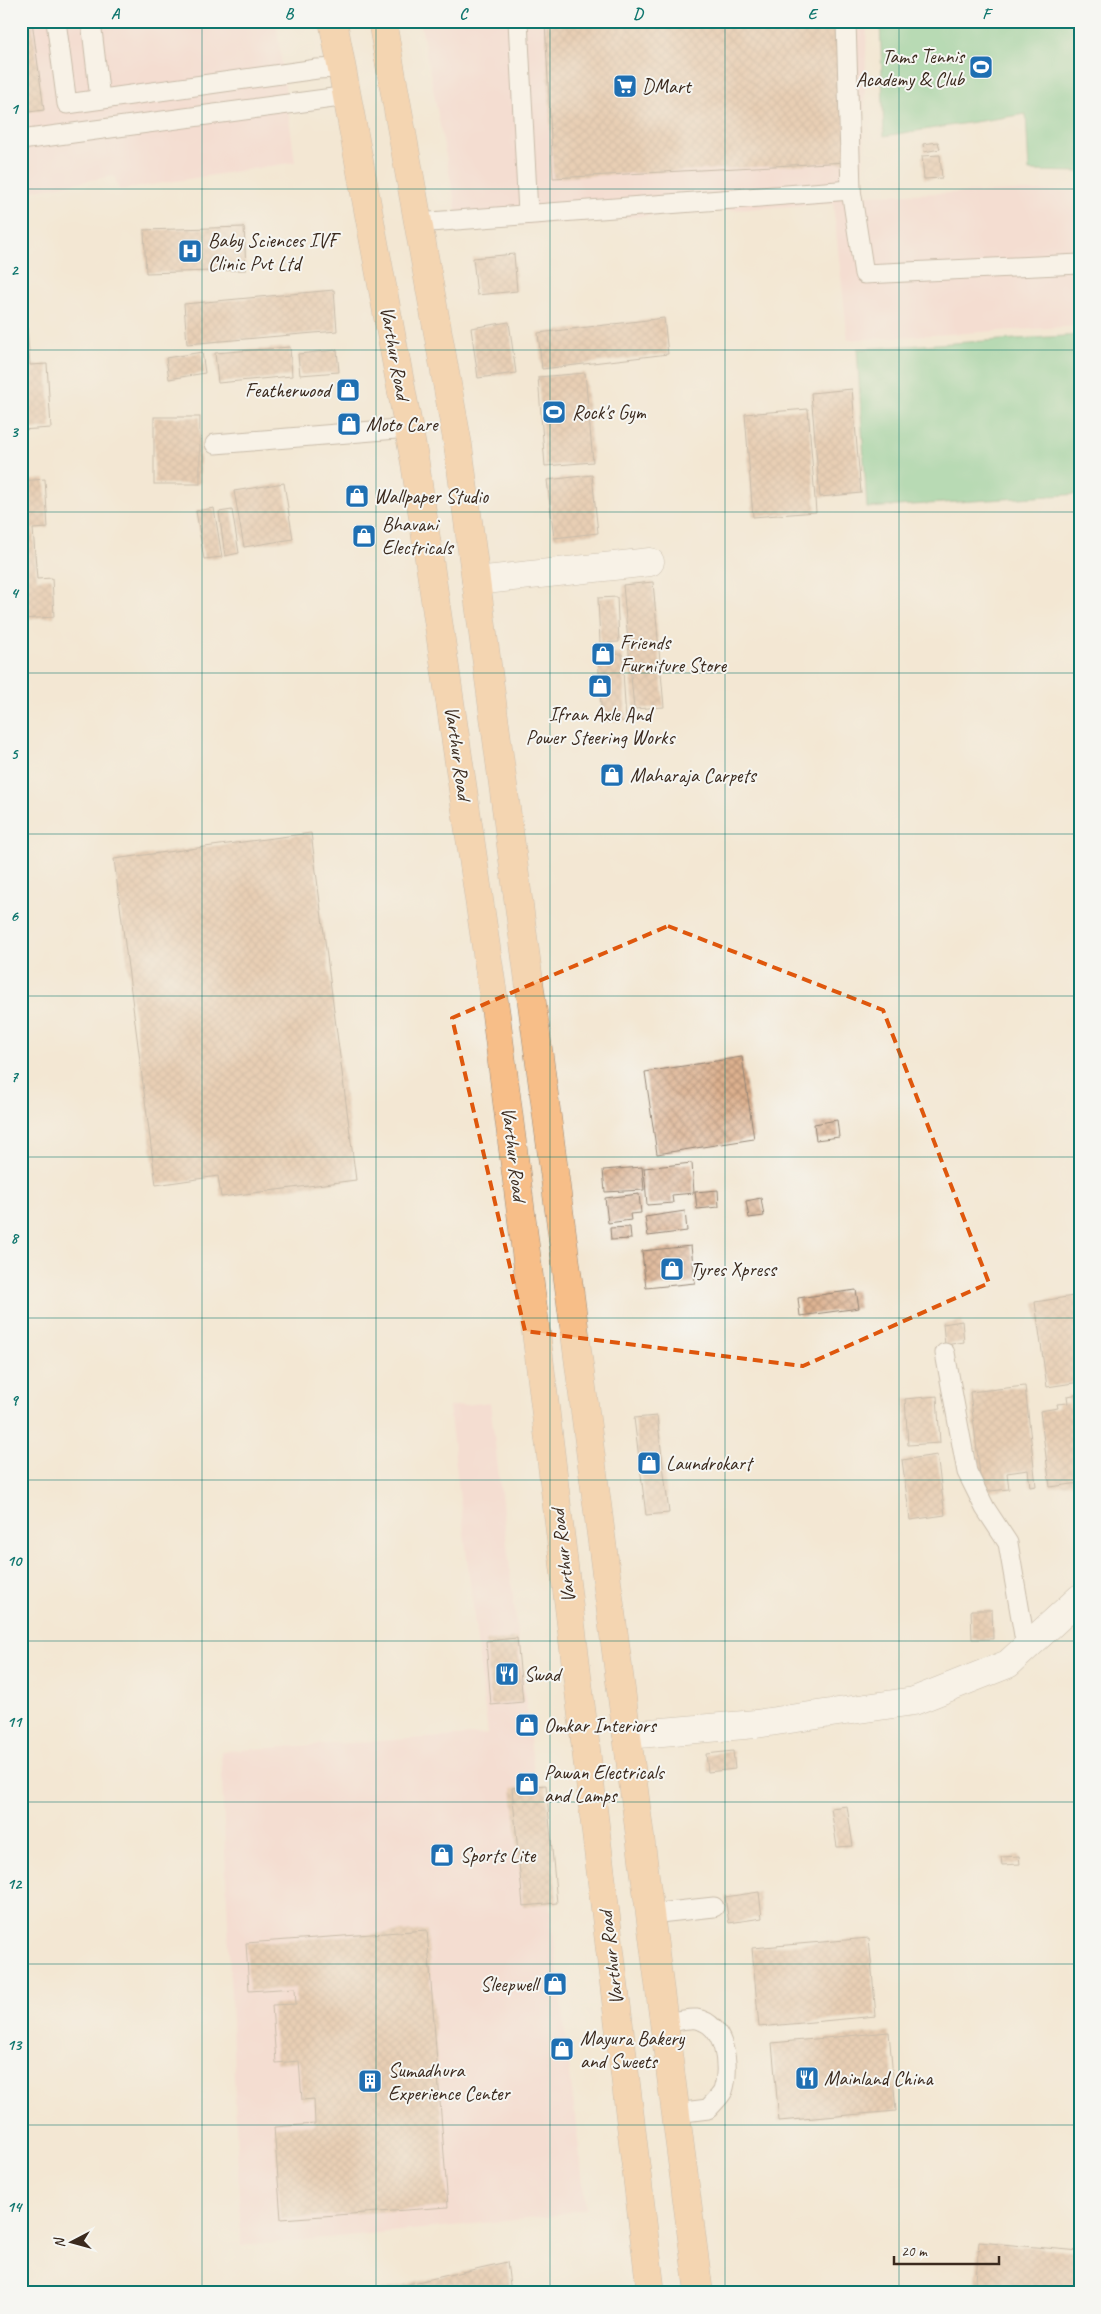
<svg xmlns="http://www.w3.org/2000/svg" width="1101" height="2314" viewBox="0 0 1101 2314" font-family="Caveat,sans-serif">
<defs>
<pattern id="building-cross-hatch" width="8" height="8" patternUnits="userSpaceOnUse" patternTransform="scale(1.25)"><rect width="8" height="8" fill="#ddb18f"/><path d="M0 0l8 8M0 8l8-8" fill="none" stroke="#b49074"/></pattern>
</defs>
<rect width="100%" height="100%" fill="#f6f6f2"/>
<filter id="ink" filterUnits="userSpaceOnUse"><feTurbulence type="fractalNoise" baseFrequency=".02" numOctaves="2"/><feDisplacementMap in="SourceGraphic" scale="10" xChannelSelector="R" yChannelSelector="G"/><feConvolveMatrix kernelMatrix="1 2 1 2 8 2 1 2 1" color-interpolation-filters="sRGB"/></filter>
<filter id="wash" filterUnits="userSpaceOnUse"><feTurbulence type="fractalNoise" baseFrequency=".0096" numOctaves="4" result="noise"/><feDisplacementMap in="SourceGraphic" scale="20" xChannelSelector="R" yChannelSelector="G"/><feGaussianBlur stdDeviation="1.12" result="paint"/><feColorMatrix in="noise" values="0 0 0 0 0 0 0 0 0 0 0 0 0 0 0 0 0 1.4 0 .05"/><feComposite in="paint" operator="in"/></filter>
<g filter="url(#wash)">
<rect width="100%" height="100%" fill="#f3e7d3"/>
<g fill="#f7d0ce">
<path d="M21,21H119V24L276,21L295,162L119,190L114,176L21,193Z"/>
<path d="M420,21H867L862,195L1080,190V326L848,340L833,203L460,229Z"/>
<path d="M490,1402L586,2208L547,2217L241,2246L221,1751L488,1734L449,1407Z"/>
</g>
<g fill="#72c98e" stroke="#567a56">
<path d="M880,21H1080V172L1029,171L1026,114L884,136Z"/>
<path d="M1080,335V494L867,508L857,349Z"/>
</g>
<g id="blocks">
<g fill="url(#building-cross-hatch)">
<path d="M21,21H32L44,110L21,113Z"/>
<path d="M545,21H839L847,162L553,178Z"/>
<path d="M938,142L940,149L924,152L923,144Z"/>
<path d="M940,155L942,178L924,179L922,156Z"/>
<path d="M244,227L246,270L146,273L144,230Z"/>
<path d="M514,254L517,291L477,295L473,258Z"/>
<path d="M334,290L337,331L187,344L184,304Z"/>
<path d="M21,300H25L30,365L47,364L51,428L21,430Z"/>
<path d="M664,318L668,354L542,369L538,333Z"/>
<path d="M509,322L516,373L478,378L471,328Z"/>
<path d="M290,347L292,376L218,383L215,353Z"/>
<path d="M337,350L339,372L300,375L298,354Z"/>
<path d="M202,352L205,373L169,379L166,358Z"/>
<path d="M585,373L593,462L545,466L538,377Z"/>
<path d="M852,389L861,493L820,497L811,393Z"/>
<path d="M808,409L816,512L753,517L745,414Z"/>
<rect x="154" y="417" width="46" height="67"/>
<path d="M592,475L598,533L554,538L547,480Z"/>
<path d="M45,479L48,528L33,529L37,579L52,578L54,617L21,619V481Z"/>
<path d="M284,483L293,539L244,547L234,491Z"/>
<path d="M214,508L222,557L204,559L196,511Z"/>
<path d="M232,510L239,553L225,556L219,512Z"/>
<path d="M653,582L664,707L634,709L623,585Z"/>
<path d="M617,597L619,642L600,643L598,598Z"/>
<path d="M622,654L626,721L602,722L598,655Z"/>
<path d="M311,833L356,1180L221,1197L218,1176L156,1185L114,859Z"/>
<path d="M742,1057L754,1139L657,1154L645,1072Z"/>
<path d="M837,1120L839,1137L816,1140L814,1124Z"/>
<path d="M692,1163L694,1193L672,1195L673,1203L647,1205L644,1168Z"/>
<path d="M642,1167L644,1190L605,1192L603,1170Z"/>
<path d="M718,1190L719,1207L697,1209L695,1192Z"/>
<path d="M639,1194L641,1213L630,1214L631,1220L608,1223L605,1198Z"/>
<path d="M761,1198L764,1216L749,1218L746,1201Z"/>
<path d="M685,1211L687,1231L648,1236L645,1217Z"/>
<path d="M630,1227L631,1239L611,1240L610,1228Z"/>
<path d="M691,1246L695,1283L646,1288L642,1251Z"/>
<path d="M856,1290L859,1308L800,1316L798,1298Z"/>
<path d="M1080,1295V1382L1047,1387L1035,1302Z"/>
<path d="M962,1321L964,1342L945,1345L943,1324Z"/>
<path d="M1025,1386L1036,1486L1030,1487L1028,1470L1007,1473L1009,1489L982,1492L970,1392Z"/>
<path d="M1080,1394V1483L1050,1487L1040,1411L1058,1408L1057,1404L1068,1403L1067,1396Z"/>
<path d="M937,1396L940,1443L908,1445L905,1399Z"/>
<path d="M657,1416L669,1513L646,1515L634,1418Z"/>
<path d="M937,1455L945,1515L910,1520L902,1460Z"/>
<path d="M971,1610H992L993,1639H972Z"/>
<path d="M517,1638L523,1702L491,1705L486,1641Z"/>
<path d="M733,1751L735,1769L708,1772L706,1754Z"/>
<path d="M546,1785L557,1903L523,1906L512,1788Z"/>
<path d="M847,1806L853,1846L837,1847L831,1808Z"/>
<path d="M1019,1856L1020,1864L1002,1865L1001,1857Z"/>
<path d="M759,1892L762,1918L729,1923L725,1897Z"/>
<path d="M427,1930L448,2207L281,2219L274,2127L315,2124L314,2099L302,2100L299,2061L276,2063L272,2005L296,2004L295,1988L249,1991L246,1943Z"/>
<path d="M869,1938L876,2016L759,2027L752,1948Z"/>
<path d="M889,2032L896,2111L779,2121L772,2043Z"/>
<path d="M979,2242L1080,2251V2293H975Z"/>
<path d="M507,2262L511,2293H372V2292Z"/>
</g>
</g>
</g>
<g filter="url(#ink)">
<use href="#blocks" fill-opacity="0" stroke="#978878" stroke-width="1"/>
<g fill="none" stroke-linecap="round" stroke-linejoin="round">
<g stroke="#978878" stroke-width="21">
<g id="service">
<path d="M56,21L67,104L317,69L341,68"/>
<path d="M91,21L100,99"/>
<path d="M518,21L528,213"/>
<path d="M21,140L348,96"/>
<path d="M851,190L864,274L1080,264"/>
<path d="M417,223L851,190L846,21"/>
<path d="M215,444L409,428"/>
<path d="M945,1353L967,1472L985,1508L1008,1543L1026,1647"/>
<path d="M650,1914L714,1907"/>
<path d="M665,2023C674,2022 686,2018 696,2019C725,2023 731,2067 723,2091C720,2097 713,2103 708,2109L676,2113"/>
</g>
</g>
<g stroke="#978878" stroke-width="29">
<g id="minor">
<path d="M476,581L650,562"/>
<path d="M627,1735L756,1724L914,1701L1008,1664L1080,1598"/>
</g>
</g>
<g stroke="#978878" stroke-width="29">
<g id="primary">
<path d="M333,21L415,463L496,1015L538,1348L651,2293"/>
<path d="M382,21L458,445L547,1117L699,2293"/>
</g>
</g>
<use href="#service" stroke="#fff" stroke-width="19"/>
<use href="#minor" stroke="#fff" stroke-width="28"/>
<use href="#primary" stroke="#f7be88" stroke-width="28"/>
</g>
</g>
<path d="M0 0H1101V2314H0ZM668,926L883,1010L989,1283L803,1366L525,1331L452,1018Z" fill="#f3e7d3" fill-opacity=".55" fill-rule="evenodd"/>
<path fill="none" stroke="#df570d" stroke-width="4" stroke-dasharray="10 6" stroke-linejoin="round" d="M668,926L883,1010L989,1283L803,1366L525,1331L452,1018Z"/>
<path fill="none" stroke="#0f766e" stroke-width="1" stroke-opacity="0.55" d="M202,21V2293M376,21V2293M550,21V2293M725,21V2293M899,21V2293M21,189H1080M21,350H1080M21,512H1080M21,673H1080M21,834H1080M21,996H1080M21,1157H1080M21,1318H1080M21,1480H1080M21,1641H1080M21,1802H1080M21,1964H1080M21,2125H1080"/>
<defs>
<g id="stadium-square" transform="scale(1.25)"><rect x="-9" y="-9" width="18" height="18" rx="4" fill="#1f6fb2" stroke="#f6f6f2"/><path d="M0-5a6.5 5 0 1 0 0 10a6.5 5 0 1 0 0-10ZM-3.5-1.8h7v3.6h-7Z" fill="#fff"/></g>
<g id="supermarket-square" transform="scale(1.25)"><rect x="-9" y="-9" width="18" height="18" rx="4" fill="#1f6fb2" stroke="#f6f6f2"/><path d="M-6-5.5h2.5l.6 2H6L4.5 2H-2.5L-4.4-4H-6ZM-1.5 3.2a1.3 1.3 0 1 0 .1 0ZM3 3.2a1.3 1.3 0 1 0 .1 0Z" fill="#fff"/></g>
<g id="hospital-square" transform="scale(1.25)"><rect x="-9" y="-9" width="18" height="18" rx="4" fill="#1f6fb2" stroke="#f6f6f2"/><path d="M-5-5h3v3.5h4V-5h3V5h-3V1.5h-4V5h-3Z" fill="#fff"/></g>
<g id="shop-square" transform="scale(1.25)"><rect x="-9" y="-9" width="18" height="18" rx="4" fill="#1f6fb2" stroke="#f6f6f2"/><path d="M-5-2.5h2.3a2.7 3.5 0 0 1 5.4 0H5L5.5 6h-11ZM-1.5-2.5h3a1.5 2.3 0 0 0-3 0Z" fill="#fff"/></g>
<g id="restaurant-square" transform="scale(1.25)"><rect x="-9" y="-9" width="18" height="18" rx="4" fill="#1f6fb2" stroke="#f6f6f2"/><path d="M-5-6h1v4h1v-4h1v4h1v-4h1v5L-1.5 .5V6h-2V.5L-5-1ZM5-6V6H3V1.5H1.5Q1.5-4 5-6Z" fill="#fff"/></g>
<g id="building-square" transform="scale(1.25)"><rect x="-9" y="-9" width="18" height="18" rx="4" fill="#1f6fb2" stroke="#f6f6f2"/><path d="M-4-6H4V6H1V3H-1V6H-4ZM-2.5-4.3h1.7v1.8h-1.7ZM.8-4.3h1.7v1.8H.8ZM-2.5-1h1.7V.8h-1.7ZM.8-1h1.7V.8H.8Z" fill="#fff"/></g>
</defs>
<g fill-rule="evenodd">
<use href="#stadium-square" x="981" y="67"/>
<use href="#supermarket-square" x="625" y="86"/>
<use href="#hospital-square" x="190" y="251"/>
<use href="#shop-square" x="348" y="390"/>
<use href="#stadium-square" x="554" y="412"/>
<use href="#shop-square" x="349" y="424"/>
<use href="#shop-square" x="357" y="496"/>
<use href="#shop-square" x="364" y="536"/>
<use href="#shop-square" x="603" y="654"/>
<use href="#shop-square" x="600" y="686"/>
<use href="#shop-square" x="612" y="775"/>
<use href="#shop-square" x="672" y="1269"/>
<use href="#shop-square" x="649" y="1463"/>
<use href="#restaurant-square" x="507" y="1674"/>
<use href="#shop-square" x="527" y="1725"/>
<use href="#shop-square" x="527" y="1784"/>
<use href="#shop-square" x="442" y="1855"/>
<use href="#shop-square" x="555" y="1984"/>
<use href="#shop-square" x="562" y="2049"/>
<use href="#restaurant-square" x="807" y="2078"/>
<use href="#building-square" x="370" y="2081"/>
</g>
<g text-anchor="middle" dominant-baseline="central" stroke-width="4" stroke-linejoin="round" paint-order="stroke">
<g font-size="20" fill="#3b2a1e" stroke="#f6f6f2" text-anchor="start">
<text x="964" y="56" text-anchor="end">Tams Tennis<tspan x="964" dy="23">Academy &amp; Club</tspan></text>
<text x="642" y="86">DMart</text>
<text x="208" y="240">Baby Sciences IVF<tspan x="208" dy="23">Clinic Pvt Ltd</tspan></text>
<text x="330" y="390" text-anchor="end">Featherwood</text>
<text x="572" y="412">Rock's Gym</text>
<text x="366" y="424">Moto Care</text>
<text x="374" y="496">Wallpaper Studio</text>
<text x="382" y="524">Bhavani<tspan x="382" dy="23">Electricals</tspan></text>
<text x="620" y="642">Friends<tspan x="620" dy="23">Furniture Store</tspan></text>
<text x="600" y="714" text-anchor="middle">Ifran Axle And<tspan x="600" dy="23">Power Steering Works</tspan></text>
<text x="630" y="775">Maharaja Carpets</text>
<text x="690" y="1269">Tyres Xpress</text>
<text x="666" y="1463">Laundrokart</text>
<text x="524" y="1674">Swad</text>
<text x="544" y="1725">Omkar Interiors</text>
<text x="544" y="1772">Pawan Electricals<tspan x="544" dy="23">and Lamps</tspan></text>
<text x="460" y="1855">Sports Lite</text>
<text x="538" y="1984" text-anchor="end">Sleepwell</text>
<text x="580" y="2038">Mayura Bakery<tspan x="580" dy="23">and Sweets</tspan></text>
<text x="388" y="2070">Sumadhura<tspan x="388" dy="23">Experience Center</tspan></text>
<text x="824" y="2078">Mainland China</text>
</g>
<g font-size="20" fill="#3b2a1e" stroke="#f6f6f2">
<text transform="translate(395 353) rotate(80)">Varthur Road</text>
<text transform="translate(458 753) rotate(82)">Varthur Road</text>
<text transform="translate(514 1154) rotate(83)">Varthur Road</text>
<text transform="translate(563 1556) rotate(-97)">Varthur Road</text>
<text transform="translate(611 1958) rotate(-97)">Varthur Road</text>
</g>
</g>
<rect width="1101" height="2314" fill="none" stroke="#f6f6f2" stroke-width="55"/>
<g transform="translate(72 2242) rotate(264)" stroke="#f6f6f2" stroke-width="4" paint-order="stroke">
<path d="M0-4L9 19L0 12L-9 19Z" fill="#3b2a1e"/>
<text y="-8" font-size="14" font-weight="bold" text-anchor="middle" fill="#3b2a1e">N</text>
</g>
<path d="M894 2256v8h105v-8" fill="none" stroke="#3b2a1e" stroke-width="2.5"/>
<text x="901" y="2256" font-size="15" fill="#3b2a1e" stroke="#f6f6f2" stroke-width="4" paint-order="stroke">20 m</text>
<rect x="28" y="28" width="1046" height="2258" fill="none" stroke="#0f766e" stroke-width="2"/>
<g font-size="16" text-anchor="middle" font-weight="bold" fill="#0f766e">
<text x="115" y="19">A</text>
<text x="289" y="19">B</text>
<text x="463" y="19">C</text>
<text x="638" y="19">D</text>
<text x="812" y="19">E</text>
<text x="986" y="19">F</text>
<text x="14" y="114">1</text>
<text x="14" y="275">2</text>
<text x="14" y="437">3</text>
<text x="14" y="598">4</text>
<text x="14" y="759">5</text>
<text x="14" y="921">6</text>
<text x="14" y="1082">7</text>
<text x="14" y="1243">8</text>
<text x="14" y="1405">9</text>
<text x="14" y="1566">10</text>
<text x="14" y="1727">11</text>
<text x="14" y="1889">12</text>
<text x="14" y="2050">13</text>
<text x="14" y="2212">14</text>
</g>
</svg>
